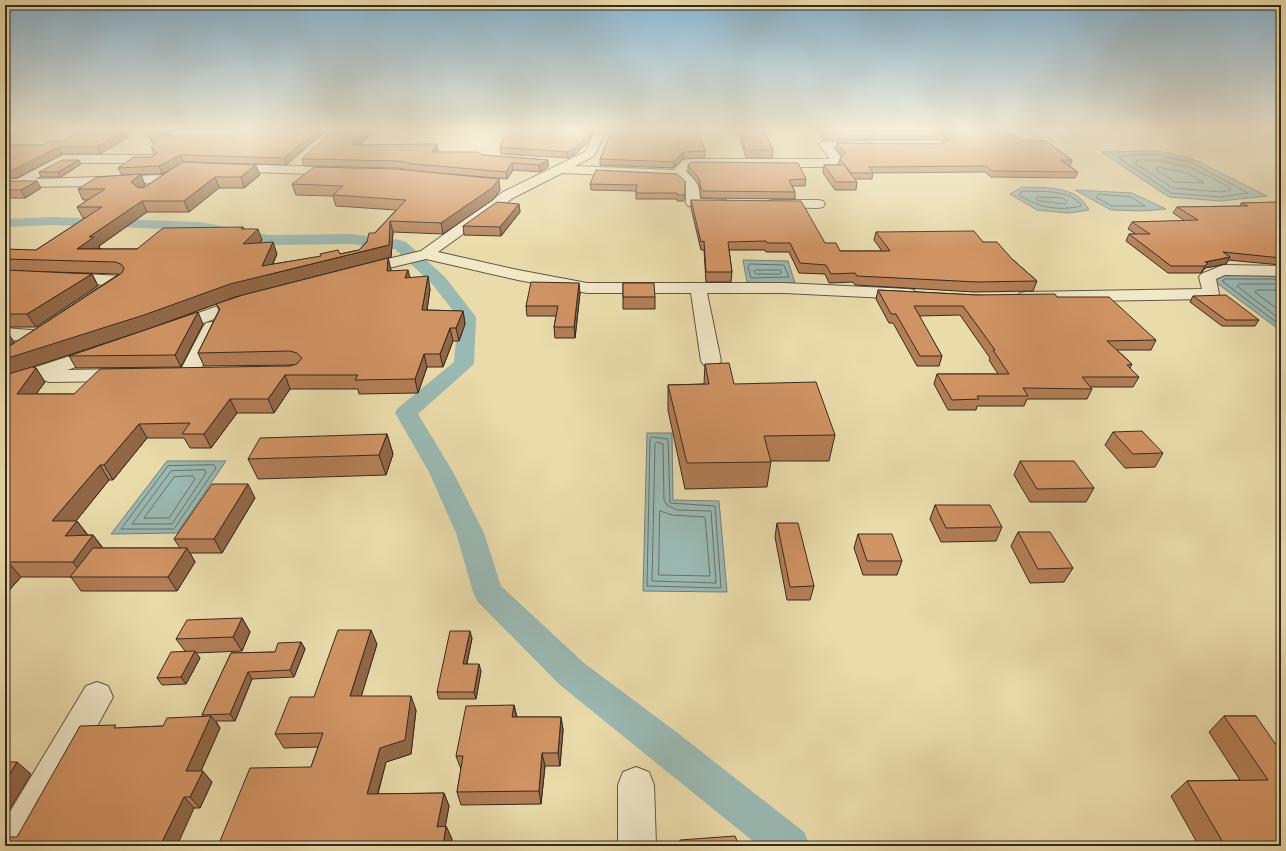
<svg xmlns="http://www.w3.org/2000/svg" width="1286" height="851" viewBox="0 0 1286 851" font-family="'Old Standard TT',serif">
<rect width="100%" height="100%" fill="#eadbab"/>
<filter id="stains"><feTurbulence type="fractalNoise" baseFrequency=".005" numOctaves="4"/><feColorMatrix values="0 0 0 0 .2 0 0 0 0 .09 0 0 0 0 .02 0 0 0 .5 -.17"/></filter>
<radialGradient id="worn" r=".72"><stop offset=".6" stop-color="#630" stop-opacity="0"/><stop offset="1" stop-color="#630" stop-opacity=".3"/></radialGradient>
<g fill="#9bb9b3" stroke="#738079">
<path d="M1158,151L1193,159L1267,196L1221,201L1169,197L1101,152Z"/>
<path d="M1022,187C1047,188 1077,185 1089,210L1069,213L1037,210L1010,194Z"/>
<path d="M1075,190L1132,193L1166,209L1142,211L1111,210Z"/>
<path d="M743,260L788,261L795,283L747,282Z"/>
<path d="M1223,275L1281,276V331L1214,281Z"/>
<path d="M647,433H672L673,500L719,501L727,592L643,591Z"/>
<path d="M167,461H226L177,533L111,534Z"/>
</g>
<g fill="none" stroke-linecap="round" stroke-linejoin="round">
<g stroke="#68726a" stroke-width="1">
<path d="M1157,155L1191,162L1248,193L1221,197L1171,193L1119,158L1120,156Z"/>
<path d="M1137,160H1157L1190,167L1230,187L1231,190L1221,192L1173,188L1136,164Z"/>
<path d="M1158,167L1188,173L1204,183L1175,182L1156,170Z"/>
<path d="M1024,191C1042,192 1071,189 1082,206C1057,211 1042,208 1020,196V193Z"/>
<path d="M1099,194L1131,197L1145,206H1112L1097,198Z"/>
<path d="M1037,197L1063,198L1067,202L1065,204L1040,201L1037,200Z"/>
<path d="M750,264L784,265L789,277L751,278L748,267Z"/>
<path d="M756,270H780L782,272L780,274H756L754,272Z"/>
<path d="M1281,279H1225L1222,281L1281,326"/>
<path d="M1281,284H1239L1237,286L1281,320"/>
<path d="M1281,290H1257L1255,292L1281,312"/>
<path d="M652,437L668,439L670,503L715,506L721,588L647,586L650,439Z"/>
<path d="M657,442L663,444L664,500L667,505L677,510L711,511L716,583L652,581L655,444Z"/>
<path d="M214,465L216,468L174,529H121L168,466Z"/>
<path d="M205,470L206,473L172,524H132L171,471Z"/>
<path d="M193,476L195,479L169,518H144L174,477Z"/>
<path d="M660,511L672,515L705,517L710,576L659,575Z"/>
</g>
<path fill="#9bb9b3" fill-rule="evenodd" d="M54,217L200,222L268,235L351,234L400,240L406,242L445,277L476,317L474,364L418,414L453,472L484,533L501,586L584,663L675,731L804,832L810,846H759L560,685L477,601L473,592L456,533L429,472L395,413L398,408L454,362L458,317L433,285L395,249L351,244L268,245L200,230L54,225L5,227V219Z"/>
<g stroke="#635644" stroke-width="2">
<g id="minor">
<path d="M598,130H611L604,136L594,156L575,166L674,170L683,160L687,159H830L819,144L821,142L867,141L873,144L867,147H833L843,160L832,167H690L686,172C697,179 700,187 700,199L726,200L728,203L726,206L721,207L688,206L686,203V186L677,178L562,173L513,198L438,252L518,270L587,283H784L908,289L914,290L916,294L914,298L908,299L784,293H707L721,361L718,365L711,367L704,365L701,361L691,293H587L518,280L426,259L360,275L354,273L352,270L354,267L421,251L503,192L585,152L594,134Z"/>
<path d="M63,155H154L160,159L154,163H65L35,179L164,175L170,179L164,183L116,184L109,186L5,187V179H17Z"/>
<path d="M227,164L338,167L344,171L338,175L223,171L221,168Z"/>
<path d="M773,200H818L823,201L825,204L823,207L818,208L768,207L766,204L768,201Z"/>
<path d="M1223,265L1281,266V276L1225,275L1216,279L1219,294L1217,298L1211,299L1026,302L1020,301L1017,297L1020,293L1026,292L1202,289L1199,277L1201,274Z"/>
<path d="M66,273L121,276L127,278L129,281C123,290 111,297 100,295L98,291L104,285L60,281L58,278L60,275Z"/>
<path d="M246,296L252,297L255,301L252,305L179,332L173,333L167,332L164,328L167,324Z"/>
<path d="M212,322L218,323L221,327L198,375L195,379L188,381L181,379L178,375L203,327L206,323Z"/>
<path d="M5,328L44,331L46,335L44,339L37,341L5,340Z"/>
<path d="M101,346L108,348L111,352L108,356L67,370L122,369L129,371L132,375L129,379L122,381L49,382L41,379L5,390V377Z"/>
<path d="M97,682L108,686L113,697L32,846H5V820L86,686Z"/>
<path d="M636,767L649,772L654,785L656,846H618V785L623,772Z"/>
</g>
</g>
<use href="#minor" fill="#f1e8c8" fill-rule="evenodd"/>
</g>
<g fill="#b37e56" stroke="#362a21" fill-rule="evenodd">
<path d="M145,130H178L167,136H232L327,130L286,165L183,162L162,174L122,175L118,168L151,157L155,155L154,154L151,147L154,145Z"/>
<path d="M333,130H374L360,145L436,144L438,151L437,152L483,155L548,160V167L540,172L513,170L507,179L449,174L500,190L494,199L443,234L393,232L391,257L388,258L391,271L410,277L430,289L427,310L463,311L465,324L459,341H453L443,367H427L418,393L359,394L358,389H290L274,413H237L211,448H190L184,438H147L113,480H109L76,521H77L88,535H93L103,548H180L174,539L255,498L222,553H190L195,562L177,591H81L71,577H21L5,595V349L119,274L18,271L92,274L98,286L36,327H5V259L36,250L85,218H83L77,207L88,200H83L78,189L145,185L142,187H145L182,162L260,175L244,188H219L189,212H147L99,246L100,249H137L243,227L244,229L262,240L260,243L277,254L273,264L340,254L359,250L396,210L336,206L333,196L296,195L292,184L410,171L399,168L304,166L302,159ZM315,276L216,304L219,310L198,353L204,366L294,365L290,366L74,394H36L45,382L36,368L30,367L151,328L235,297Z"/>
<path d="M612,130L705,151L704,158L683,159L673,168L600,165V159Z"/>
<path d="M738,130H764L773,150L772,158H746Z"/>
<path d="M817,130H1005L1021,140L1072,160L1070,166H1069L1078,172L1075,178L991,177L985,172L873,173L872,179H855L857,182L856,190H835L823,173L824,165H839V164L840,159L842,156L836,149L837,143L941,144L944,142L940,140H824Z"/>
<path d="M593,133L589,141L576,154L568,158L501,154L500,147Z"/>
<path d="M128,137L100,154H62L17,178L5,179V145H43L62,141Z"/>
<path d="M81,164L61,177H41L39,172Z"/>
<path d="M688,165L806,179L805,186H792L795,192V199L701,198L699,185L688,171Z"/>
<path d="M5,181L41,188L25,198H5Z"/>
<path d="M685,181L684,201H677V199H636V191L591,190L590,184Z"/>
<path d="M691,200L825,243L840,251H882L874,240L876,232L983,242L1012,259L1037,281L1033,291L974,292L855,285L853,282L829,283L825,274L799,273L789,252H766L765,250H729L732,272L731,282H706L704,250H701L691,208Z"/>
<path d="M1281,202V265L1228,260L1226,264L1205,268L1201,273H1168L1126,241L1129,234H1136L1128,229L1132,222L1185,221L1173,213L1177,207L1240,206L1241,203Z"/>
<path d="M519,204L520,212L501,236L464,235L463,226Z"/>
<path d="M623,283L655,297V309H623Z"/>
<path d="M878,290L977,295L1057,297L1156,340L1151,350H1117L1132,364L1130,368L1139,377L1133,387H1090L1092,389L1087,399H1027L1024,406H977L976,410H948L934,384L937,374H998L989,360L990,358L960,315L919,316L942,356L939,366H917L893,323H889L876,299Z"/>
<path d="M580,293L575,338H555L554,327L556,316H527L526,306Z"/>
<path d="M1193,296L1259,320L1255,326H1222L1190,302Z"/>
<path d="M203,324L181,367L76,368L69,356Z"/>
<path d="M705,364L734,384L835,435L829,461H771L767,487L685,489L668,410V385L704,384Z"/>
<path d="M1113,432L1163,453L1155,467L1125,468L1105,445Z"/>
<path d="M387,434L393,454L386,475L258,479L248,459Z"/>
<path d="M1020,461L1094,488L1086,502H1030L1014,475Z"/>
<path d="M935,505L1002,527L996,541L941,542L930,519Z"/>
<path d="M777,523L814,586L810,600H787L775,537Z"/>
<path d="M1018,532L1073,568L1064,582L1030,583L1011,546Z"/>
<path d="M858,534L902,561L897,575H863L854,548Z"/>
<path d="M242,618L250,632L242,651L196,653L200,658L186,684L162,685L157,678L185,651L176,639Z"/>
<path d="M472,638L467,664L481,671L476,699H439L437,692Z"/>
<path d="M301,642L305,649L294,677L252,679L235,721H216L220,728L201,771L212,782L200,808H194L17,837L118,728L163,726L203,716L202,715L231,653L275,652Z"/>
<path d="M377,644L361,696L416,710L411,754L386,762L378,794L444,793L449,806L445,826H446L452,839L311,767L318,747L284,748L275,734L314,697Z"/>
<path d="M514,705L517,717H561L563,730L560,766H545L541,804L461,805L457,792L461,769L456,756Z"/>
<path d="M1224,716H1256L1281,846H1199L1171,796L1187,781L1240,780L1209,732Z"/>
</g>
<g fill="#926746" stroke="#362a21">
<path d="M126,130L128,137L100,154L97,147Z"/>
<path d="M164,130H178L156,143L153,136Z"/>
<path d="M318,130H327L286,165L284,158Z"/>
<path d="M366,130H374L354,152L352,145Z"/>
<path d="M591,130H596L593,133L589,141L576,154L568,158L567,152Z"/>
<path d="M436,144L438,151L433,159L432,152Z"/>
<path d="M59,147L62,154L17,178L5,179V171Z"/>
<path d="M683,152V159L673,168L674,162Z"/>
<path d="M180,155L183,162L162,174L159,166Z"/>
<path d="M79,160L81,164L61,177L58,172Z"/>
<path d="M548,160V167L540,172L539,165Z"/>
<path d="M512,163L513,170L507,179L506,172Z"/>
<path d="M256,165L260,175L244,188L241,177Z"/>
<path d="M141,174L145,185L136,193L131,182Z"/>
<path d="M215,177L219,188L189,212L184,201Z"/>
<path d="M499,179L500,190L494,199L443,234L441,223Z"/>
<path d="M37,181L41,188L25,198L21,190Z"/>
<path d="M142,201L147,212L99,246L100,249H77L89,237Z"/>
<path d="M519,204L520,212L501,236L500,227Z"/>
<path d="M390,221L393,232L391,257L388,258L391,270L390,283L387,271L388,258L235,297L151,328L5,376V359L262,266L273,242L277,254L267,275L389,245Z"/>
<path d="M258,229L262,240L248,256L243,244Z"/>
<path d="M1230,257L1226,264L1205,268L1201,273L1205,266V262Z"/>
<path d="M408,270L411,282L405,278Z"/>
<path d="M92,274L98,286L36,327L27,314Z"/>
<path d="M428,276L430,289L425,323L422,310Z"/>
<path d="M579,283L580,293L575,338L574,327Z"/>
<path d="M463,311L465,324L459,341L456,328Z"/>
<path d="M198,312L203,324L181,367L175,355Z"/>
<path d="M5,328L14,342L5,348Z"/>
<path d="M450,328L453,341L443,367L440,354Z"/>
<path d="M424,354L427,367L418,393L415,379Z"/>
<path d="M36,368L45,382L26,408L17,394Z"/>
<path d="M285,375L290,389L274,413L268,399Z"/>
<path d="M230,399L237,413L211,448L204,434Z"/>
<path d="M139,424L147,438L113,480L104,465Z"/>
<path d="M387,434L393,454L386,475L379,455Z"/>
<path d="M100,465L109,480L64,536L52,521Z"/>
<path d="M248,484L255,498L222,553L214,539Z"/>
<path d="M77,521L88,536H65Z"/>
<path d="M93,535L104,550L84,577L73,562Z"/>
<path d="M187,548L195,562L177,591L168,577Z"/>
<path d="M8,562L21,577L5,595V565Z"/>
<path d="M242,618L250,632L242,651L233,637Z"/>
<path d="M371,630L377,644L357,711L350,696Z"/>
<path d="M470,631L472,638L465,671L463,664Z"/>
<path d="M301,642L305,649L294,677L290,670Z"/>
<path d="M195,651L200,658L186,684L181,677Z"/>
<path d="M479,664L481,671L476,699L474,692Z"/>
<path d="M248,672L252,679L235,721L230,714Z"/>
<path d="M411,696L416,710L411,754L386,762L374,807L367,794L380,748Z"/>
<path d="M514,705L517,719L512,717Z"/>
<path d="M211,716L220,728L196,782L186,771Z"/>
<path d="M561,717L563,730L560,766L558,753Z"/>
<path d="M542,753L545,766L541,804L539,791Z"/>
<path d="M17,762L31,774L5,817V782Z"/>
<path d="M203,771L212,782L200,808L190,797Z"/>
<path d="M444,793L449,806L443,839L437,827Z"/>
<path d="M184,797L194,808L177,846H160Z"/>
<path d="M446,826L452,839L451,846H443Z"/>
</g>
<g fill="#d09364" stroke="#362a21">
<path d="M83,130H125L97,147H59L13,170L5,171V145H43L51,141H62Z"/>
<path d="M146,130H164L153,136H232L240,130H318L284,158L180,155L159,166L118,168L134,157H151L158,153L151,147L155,144Z"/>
<path d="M333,130H366L352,145L436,144L432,152H477L483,155L548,160L539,165L512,163L506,172L414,164L398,161L302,159Z"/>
<path d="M507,130H591L588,135L576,148L567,152L500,147Z"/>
<path d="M612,130H698L705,151L683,152L674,162L600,159Z"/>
<path d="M740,130H764L773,150H746Z"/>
<path d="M821,130H1005L1021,140L1046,141L1072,160H1060L1078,172L992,171L987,166L869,167L873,173H851L840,159L845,153L837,143L941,144L949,139L941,135H824Z"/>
<path d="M63,160H79L58,172H39Z"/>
<path d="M182,162L256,165L241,177H215L184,201H142L89,237H94L77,249H137L163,228L243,227L241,229H258L243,244L273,242L262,266L321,256L320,254L338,250L340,254L359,250L367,242L369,233H375L406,200L333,195L343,186L292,184L314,167L397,169L499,179L492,188L441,223L390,221L389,245L230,284L144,315L5,359V349L122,273L124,268L121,264L115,262L5,259V249L36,250L102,207H77L105,189H78L97,177L141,174L131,182L139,188L145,187Z"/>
<path d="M691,162L798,163L806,179L789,180L795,192L702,191L699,179L688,165Z"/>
<path d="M824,165H844L857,182H836Z"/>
<path d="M596,170L677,174L685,181V195H677V193H636L637,185L590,184Z"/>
<path d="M5,181H37L21,190H5Z"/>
<path d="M691,200L801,201L825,243H836L840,251H890L876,232L974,231L983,242H997L1012,259L1037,281L977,282L857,276L855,273L831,274L826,265L800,263L790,243H767L766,241L728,242L732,272H706L704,241L701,242Z"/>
<path d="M497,202L519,204L500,227L463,226Z"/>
<path d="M1281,202V258L1223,252L1230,257L1205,262L1208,263L1205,266H1171L1129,234H1150L1132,222L1198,220L1177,207L1248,206L1241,203Z"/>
<path d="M388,258L387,271L408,270L405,278L428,276L422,310L463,311L456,328H450L440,354H424L415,379L355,380L358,375H285L268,399H230L204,434H182L190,423L139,424L104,465H100L52,521H77L65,536L93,535L73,562H8L5,565V474L8,469L5,463V375L32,367L36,368L17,394H74L100,369L290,366L297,364L302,358L297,353L290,351L198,353L220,309L216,304L243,295Z"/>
<path d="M5,270L92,274L27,314H5Z"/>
<path d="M531,282L579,283L574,327H554L558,306H526Z"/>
<path d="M623,283H654L655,297H623Z"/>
<path d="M878,290L977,295L1055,294L1057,297H1109L1156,340L1107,341L1132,364L1127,365L1139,377H1082L1092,389L1023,388L1028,396H977L979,399L952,400L937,374H1009L993,350H995L963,306H914L942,356H920L896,314H891Z"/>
<path d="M1226,295L1259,320H1226L1193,296Z"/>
<path d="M198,312L175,355L69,356Z"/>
<path d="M729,363L734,384L816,382L835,435L764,436L771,462L687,463L668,385L709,384L705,364Z"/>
<path d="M1142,431L1163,453L1133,454L1113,432Z"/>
<path d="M387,434L379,455L248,459L260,438Z"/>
<path d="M1020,461H1074L1094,488L1037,489Z"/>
<path d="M212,484H248L214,539H174Z"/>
<path d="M935,505H990L1002,527L946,528Z"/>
<path d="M777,523H798L814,586L790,587Z"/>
<path d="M1018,532H1050L1073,568L1038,569Z"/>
<path d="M858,534H892L902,561H867Z"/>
<path d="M93,548H187L168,577H70Z"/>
<path d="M242,618L233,637L176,639L187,620Z"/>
<path d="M338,630H371L350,696H411L405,740L380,748L367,794L444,793L437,827L446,826L443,846H218L250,768L311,767L323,733L275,734L290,697H314Z"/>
<path d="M450,631H470L463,664H479L474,692H437Z"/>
<path d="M301,642L290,670L248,672L230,714L202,715L231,653L275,652L278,643Z"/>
<path d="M195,651L181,677L157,678L171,652Z"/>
<path d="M514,705L512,717H561L558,753H542L539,791L457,792L463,756H456L466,706Z"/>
<path d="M211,716L186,771H203L190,797H184L160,846H5V837H17L80,726L116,725L114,728L163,726L167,718Z"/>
<path d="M1224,716H1256L1281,752V846H1225L1187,781L1268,780Z"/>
<path d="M5,762H17L5,782Z"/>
<path d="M735,836L739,846H681L680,840Z"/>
</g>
<linearGradient id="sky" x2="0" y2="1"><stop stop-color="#89b6d3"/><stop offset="0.52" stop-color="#f6efd9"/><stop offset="1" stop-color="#f6efd9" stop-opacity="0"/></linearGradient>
<rect width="1286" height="249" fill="url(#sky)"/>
<rect width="1286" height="851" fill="none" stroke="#eadbab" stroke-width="20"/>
<rect x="6" y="6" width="1274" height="839" fill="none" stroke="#362a21" stroke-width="2"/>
<rect x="10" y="10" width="1266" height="831" fill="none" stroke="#362a21"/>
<rect width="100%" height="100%" filter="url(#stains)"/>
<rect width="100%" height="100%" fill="url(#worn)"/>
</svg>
